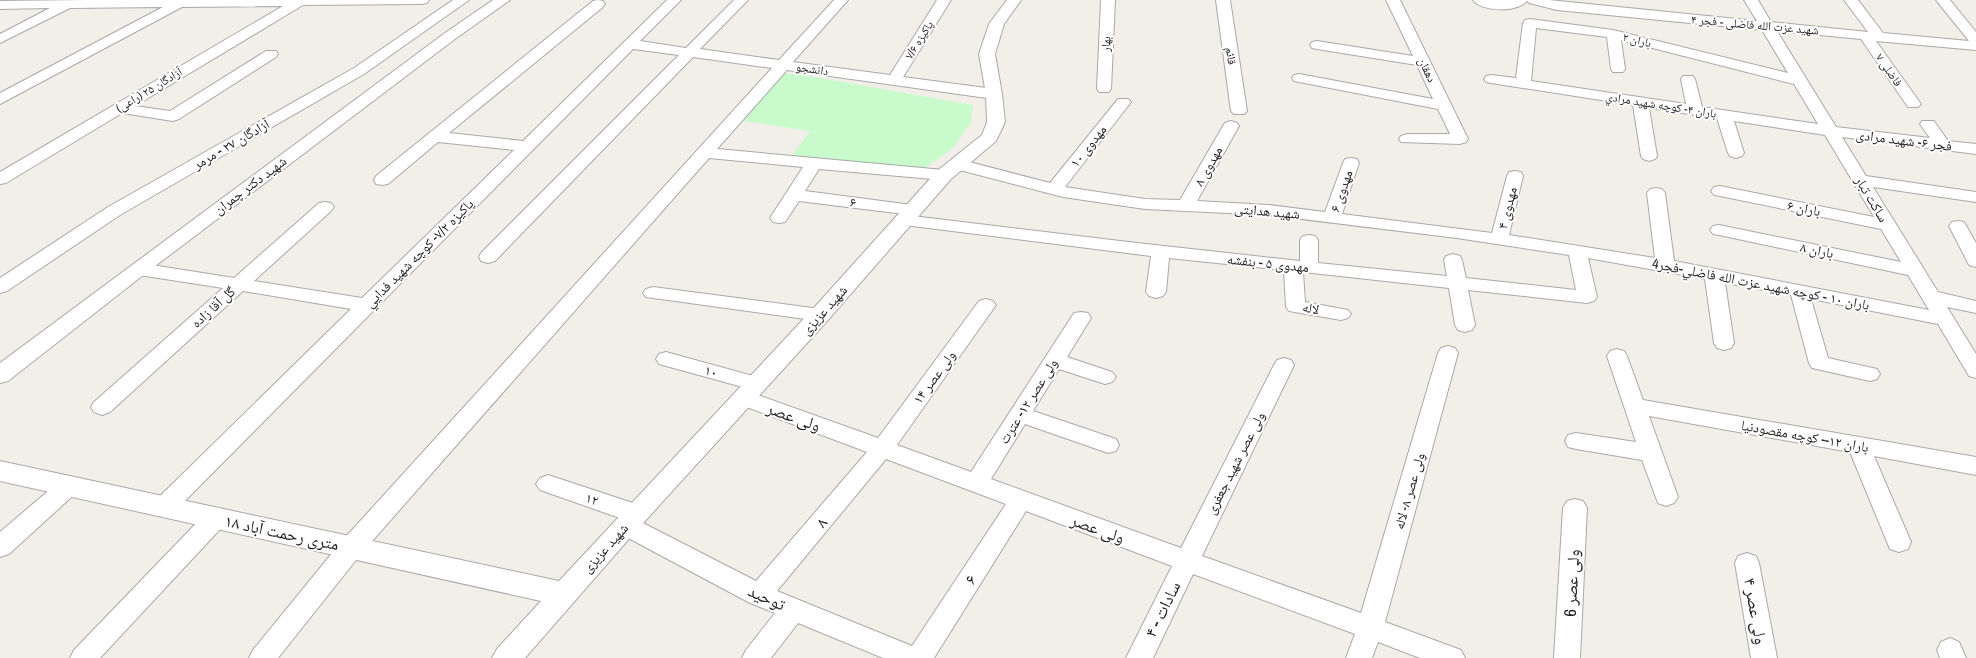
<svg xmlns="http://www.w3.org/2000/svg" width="1976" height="658" viewBox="0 0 1976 658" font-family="'Archivo Narrow','Noto Naskh Arabic',sans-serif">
<rect width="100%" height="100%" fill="#f2efe9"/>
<path fill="#c8facc" d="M782,74H797L973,105L971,122L953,148L922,170L791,157L810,131L737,120Z"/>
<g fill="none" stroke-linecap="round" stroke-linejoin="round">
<g stroke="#a9a9a9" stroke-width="2">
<g id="minor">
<path d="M87,0H429L427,3L422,4L303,5L135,106L170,111L266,51H276L278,54L276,57L179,119L173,121L122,113L6,183L0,184V172L283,6L182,7L0,104V93L163,7L70,8L0,43V34L50,8L0,9V1Z"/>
<path d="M453,0H469L364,74L120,215L7,291L0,293V278L108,207L354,68Z"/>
<path d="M598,0L603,1L605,4L603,7L449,133L523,141L667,0H681L640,41L686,48L734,0H748L700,49L779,60L834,0H848L793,62L890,75L937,0H951L903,77L994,89L999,91L1002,94L999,97L994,99L787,70L717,149L944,170L950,171L952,175L950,179L944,180L819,169L805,191L912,205L918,206L921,210L918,214L912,215L799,201L785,222L779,223L773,222L770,218L803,167L709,158L360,555L278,658H249L253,650L342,541L772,68L693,57L495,261L488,263L481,261L479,257L481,253L679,55L633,49L172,514L164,516L156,514L152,507L156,500L351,309L243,291L110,412L102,415L94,412L91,407L94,402L223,288L139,275L132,273L130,269L132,265L139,263L234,278L319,203L325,202L331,203L334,207L331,211L254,281L362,298L514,150L438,142L388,184L382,185L376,184L374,180L376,176L593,1Z"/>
<path d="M1101,0H1115L1111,89L1109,92H1099L1097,89Z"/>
<path d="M1216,0H1230L1247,111L1244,114H1234L1231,111Z"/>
<path d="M1386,0H1400L1468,139L1466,142L1460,144L1401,142L1399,139L1401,136L1407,134H1450L1438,109L1299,82L1294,81L1292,78L1294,75L1299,74L1433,99L1417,65L1317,49L1312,48L1310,45L1312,42L1317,41L1413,56Z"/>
<path d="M1527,0H1549L1757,21L1744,0H1758L1771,22L1868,32L1844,0H1858L1883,33L1969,41L1936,0H1950L1976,32V50L1876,41L1921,104L1918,107H1908L1861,39L1777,31L1836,127L1930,138L1920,124L1922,121H1934L1948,141L1976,144V154L1842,137L1866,176L1976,192V202L1873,187L1938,292L1976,301V313L1947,307L1976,354V378L1969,376L1938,324L1811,299L1828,358L1877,369L1880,374L1877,379L1870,381L1812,368L1809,363L1791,295L1725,283L1734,343L1731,348L1724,350L1717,348L1714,343L1705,279L1588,258L1597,297L1594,301L1587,303L1468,290L1475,325L1472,330L1465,332L1458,330L1455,325L1449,288L1303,272L1305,302L1348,310L1351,314L1348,318L1341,320L1289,311L1286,307L1284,270L1169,258L1166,292L1163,296L1156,298L1149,296L1146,292L1151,256L904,225L898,224L895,220L898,216L904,215L1137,243L1300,261V240L1303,236L1309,235L1315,236L1318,240V263L1447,276L1444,260L1446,256L1453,254L1460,256L1462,260L1466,278L1576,290L1569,255L1457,238L1269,215L1145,209L1063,197L952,168L950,164L952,160L958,159L1050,183L1118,99H1128L1131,102L1065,187L1145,199L1180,200L1223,126L1225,123L1231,121L1237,123L1239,126L1197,201L1269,205L1325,212L1343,163L1345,159L1351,158L1357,159L1359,163L1342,214L1492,233L1507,176L1509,172L1515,171L1521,172L1523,176L1509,235L1655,258L1647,193L1650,189L1656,188L1662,189L1665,193L1674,261L1929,310L1908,275L1719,235L1713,234L1710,230L1713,226L1719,225L1901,262L1881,229L1720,196L1714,195L1711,191L1714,187L1720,186L1874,217L1825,135L1734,121L1744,153L1742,156L1736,158L1730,156L1728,153L1717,118L1649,108L1657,156L1655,159L1649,161L1643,159L1641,156L1633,105L1491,83L1486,82L1484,79L1486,76L1491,75L1516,78L1523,23L1525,20L1530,19L1613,30L1788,73L1762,30L1557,10L1529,3ZM1536,28L1607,37L1611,69L1613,72H1623L1625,69L1621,40L1794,84L1818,124L1702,107L1695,79L1693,76H1683L1681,79L1686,104L1531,81Z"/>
<path d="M1958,221L1964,222L1976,243V267L1969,265L1967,261L1949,226L1952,222Z"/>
<path d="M653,287L820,309L827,310L830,315L827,320L820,321L646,297L643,293L646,289Z"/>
<path d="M986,299L993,301L996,305L897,445L971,472L1074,313L1081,312L1088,313L1091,318L1067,357L1112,372L1116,377L1112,382L1105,384L1059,369L1033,411L1116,439L1119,445L1116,451L1108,453L1025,424L991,479L1181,548L1274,365L1277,360L1284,358L1291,360L1294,365L1202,556L1361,613L1438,353L1441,348L1448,346L1455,348L1458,353L1385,622L1461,650L1465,658H1420L1378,642L1372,658H1346L1355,634L1193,574L1153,658H1126L1172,566L1026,511L934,658H883L798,623L771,658H742L746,650L775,613L750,603L617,532L614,525L620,518L540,490L536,484L540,478L548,475L645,507L649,514L645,521L641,522L756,581L867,452L736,403L733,398L736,393L744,390L752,393L878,438L979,301ZM886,459L1006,504L912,646L777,591Z"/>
<path d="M1617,349L1624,351L1627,356L1643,400L1976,457V475L1874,456L1911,542L1908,549L1899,552L1890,549L1887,542L1850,452L1649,416L1678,497L1674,503L1666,506L1658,503L1642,460L1576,449L1568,447L1565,441L1568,435L1576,433L1636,442L1607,356L1610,351Z"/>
<path d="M666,352L764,379L768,384L764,389L757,391L659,364L656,359L659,354Z"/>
<path d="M69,477L77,480L81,486L77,492L9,554L0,557V532L61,480Z"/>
<path d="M1575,499L1583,501L1587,508L1580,658H1554L1563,508L1567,501Z"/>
<path d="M216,509L224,511L228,518L224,525L100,658H70L74,650L208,511Z"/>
<path d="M1747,553L1756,556L1759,563L1777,658H1751L1735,563L1738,556Z"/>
<path d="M1950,638L1959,642L1966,658H1940L1937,650L1941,642Z"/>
</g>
</g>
<g stroke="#a9a9a9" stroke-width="2">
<g id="tertiary">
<path d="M493,0H510L455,39L146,273L8,381L0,383V363L445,33Z"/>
<path d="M1007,0H1021L1004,24L995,54L1002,94L1005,122L996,141L951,179L828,320L635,532L525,658H492L497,649L541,601L0,481V461L559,581L812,310L937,171L982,135L987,122L986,94L979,54L989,24Z"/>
<path d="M1473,0H1528C1519,13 1481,12 1473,0Z"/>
</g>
</g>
<use href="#minor" fill="#fff" fill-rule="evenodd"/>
<use href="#tertiary" fill="#fff" fill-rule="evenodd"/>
</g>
<g text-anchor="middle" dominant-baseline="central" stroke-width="4" stroke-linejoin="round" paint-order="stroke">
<g font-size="12" fill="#222" stroke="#fff">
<text transform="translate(1755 25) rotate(5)">شهید عزت الله فاضلی - فجر ۴</text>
<text transform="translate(919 40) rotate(-58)">پاکیزه ۷/۶</text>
<text transform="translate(1637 40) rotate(14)">باران ۲</text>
<text transform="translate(1106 44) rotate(-87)">بهار</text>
<text transform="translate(1231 56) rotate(82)">قائم</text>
<text transform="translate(812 69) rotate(8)">دانشجو</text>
<text transform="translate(1427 70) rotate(64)">دهقان</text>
<text transform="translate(1889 70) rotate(55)">فاضلی ۷</text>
<text transform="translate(149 90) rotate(-31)">آزادگان ۲۵ (راعی)</text>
<text transform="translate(1661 105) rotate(9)">باران ۴- كوچه شهيد مرادي</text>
</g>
<g font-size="14" fill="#222" stroke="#fff">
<text transform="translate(1904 140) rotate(7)">فجر ۶- شهید مرادی</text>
<text transform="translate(231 144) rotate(-30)">آزادگان ۲۷ - مرمر</text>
<text transform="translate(1088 146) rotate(-52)">مهدوی ۱۰</text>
<text transform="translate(1208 166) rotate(-61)">مهدوی ۸</text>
<text transform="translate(250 185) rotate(-37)">شهید دکتر چمران</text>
<text transform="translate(1341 191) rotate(-71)">مهدوی ۶</text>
<text transform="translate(1872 199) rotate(59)">ساکت تبار</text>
<text transform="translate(853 202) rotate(8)">۶</text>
<text transform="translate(1507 208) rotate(-76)">مهدوی ۴</text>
<text transform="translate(1804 208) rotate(11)">باران ۶</text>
<text transform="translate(1267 211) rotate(5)">شهید هدایتی</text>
<text transform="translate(1817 250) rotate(12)">باران ۸</text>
<text transform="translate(419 253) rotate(-45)">پاکیزه ۷/۲- كوچه شهيد فدايي</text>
<text transform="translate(1268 263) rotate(6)">مهدوی ۵ - بنفشه</text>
<text transform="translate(1761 284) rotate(11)">باران ۱۰ - كوچه شهيد عزت الله فاضلي-فجر4</text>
<text transform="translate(213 307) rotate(-42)">گل آقا زاده</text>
<text transform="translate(1311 308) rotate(12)">لاله</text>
<text transform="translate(824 310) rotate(-48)">شهید عزیزی</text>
<text transform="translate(711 371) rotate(15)">۱۰</text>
<text transform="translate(934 377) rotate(-54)">ولی عصر ۱۴</text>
<text transform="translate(1028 401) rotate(-58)">ولی عصر ۱۲- عترت</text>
<text transform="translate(1805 436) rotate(10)">باران ۱۲-- كوچه مقصودنيا</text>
<text transform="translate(1235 463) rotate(-63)">ولی عصر شهید جعفری</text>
<text transform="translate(1409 491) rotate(-74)">ولی عصر ۸- لاله</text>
<text transform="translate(592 499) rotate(18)">۱۲</text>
<text transform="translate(605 548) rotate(-48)">شهید عزیزی</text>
</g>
<g font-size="17" fill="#222" stroke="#fff">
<text transform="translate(794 416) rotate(20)">ولی عصر</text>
<text transform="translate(821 522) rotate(-50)">۸</text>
<text transform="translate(1098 528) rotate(20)">ولی عصر</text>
<text transform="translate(282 532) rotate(12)">۱۸ متری رحمت آباد</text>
<text transform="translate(970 579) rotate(-57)">۶</text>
<text transform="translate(1571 583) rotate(-87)">ولی عصر 6</text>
<text transform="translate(767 597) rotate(24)">توحید</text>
<text transform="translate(1162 609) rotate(-64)">۴ - سادات</text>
<text transform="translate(1756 611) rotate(80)">ولی عصر ۴</text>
</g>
</g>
</svg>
